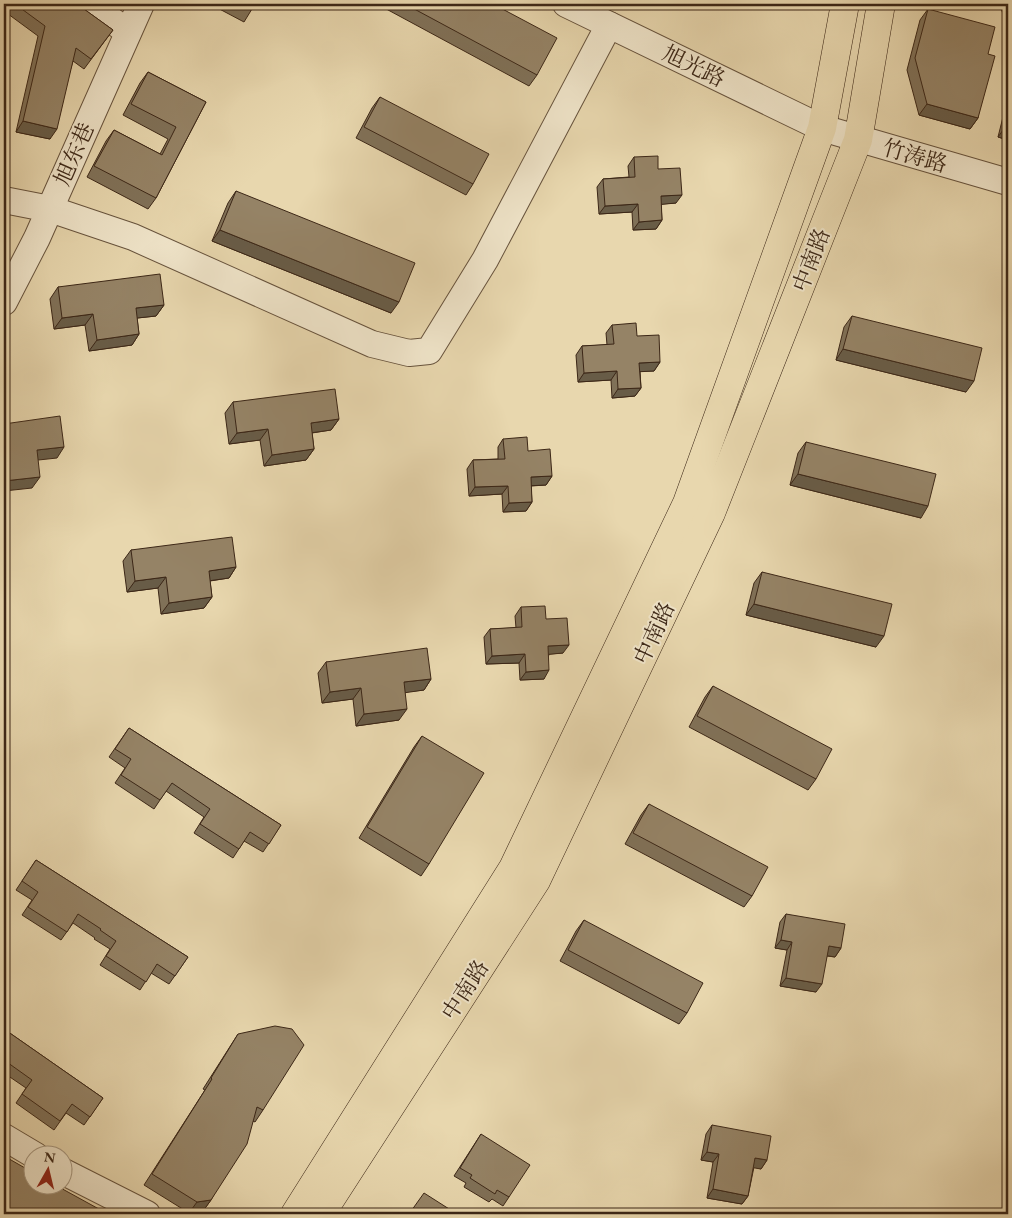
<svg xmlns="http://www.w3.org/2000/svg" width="1012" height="1218" viewBox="0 0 1012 1218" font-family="'EB Garamond','Noto Serif SC',serif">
<rect width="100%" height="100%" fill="#e8d7ae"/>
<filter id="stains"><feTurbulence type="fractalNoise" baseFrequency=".004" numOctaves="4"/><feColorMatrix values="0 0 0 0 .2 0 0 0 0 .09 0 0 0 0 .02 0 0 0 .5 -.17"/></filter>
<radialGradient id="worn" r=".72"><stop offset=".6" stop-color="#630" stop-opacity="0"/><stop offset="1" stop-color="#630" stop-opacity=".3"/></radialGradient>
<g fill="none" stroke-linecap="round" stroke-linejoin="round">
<g stroke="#67533d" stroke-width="28">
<g id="minor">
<path d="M89,4L128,32"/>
<path d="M566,4L822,128L1008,182"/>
<path d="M4,200L50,209L133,237L372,344L409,353L429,351L485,260L609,25"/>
<path d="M4,302L37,238L141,4"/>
<path d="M4,1137L36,1156"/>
<path d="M62,1171L147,1214"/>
</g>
</g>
<g stroke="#3c2717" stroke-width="29">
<g id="major">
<path d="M295,1214L513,868L687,503L822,128L845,4"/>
<path d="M321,1214L536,881L711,513L858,140L881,4"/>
</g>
</g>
<use href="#minor" stroke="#f0e5ca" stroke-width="26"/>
<use href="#major" stroke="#e8d7ae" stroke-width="28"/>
</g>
<g fill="#807158" stroke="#3c2717">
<path d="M4,4H77L113,30L84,69L73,61L50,139L16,132L38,36L4,11Z"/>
<path d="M210,4H255L244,22Z"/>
<path d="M377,4H493L537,75L529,86Z"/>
<path d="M1000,4H1008V32Z"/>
<path d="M928,9L988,54L978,118L970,129L919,115L907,70L920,20Z"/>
<path d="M148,72L206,102L156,198L148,209L87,177L106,141L114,130L160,154L168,139L123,115L140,83Z"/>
<path d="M380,97L473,184L466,195L356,138L372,108Z"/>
<path d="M1008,97V140L998,137Z"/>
<path d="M634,157L658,169L676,203L661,204L662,220L656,229L633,230L632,212L599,214L597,187L603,179L629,177L628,166Z"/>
<path d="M236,191L391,313L212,241L228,203Z"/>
<path d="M58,287L164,305L156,316L137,318L139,334L132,345L89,351L85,325L54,329L50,299Z"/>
<path d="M852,316L966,392L836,360L844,327Z"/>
<path d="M612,325L637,336L660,362L654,371H640L641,388L635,396L612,398L611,380L578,382L576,355L582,346L607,345L606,333Z"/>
<path d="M233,402L339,419L331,430L312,433L314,449L306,460L264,466L260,440L229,444L225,413Z"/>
<path d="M503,439L528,451L552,476L546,485L531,486L532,502L526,511L503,512L502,494L469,496L467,469L473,460L498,459V447Z"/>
<path d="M806,442L921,518L790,485L798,453Z"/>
<path d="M131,550L236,567L229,578L210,581L212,597L204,608L161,614L158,588L127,592L123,561Z"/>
<path d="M762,572L876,647L746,615L754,583Z"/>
<path d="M521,607L546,619L563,653L549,654L544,679L520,680L519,663L486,664L484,637L490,629L516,628L515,616Z"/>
<path d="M326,662L431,679L424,690L405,692L399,720L356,726L353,699L322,703L318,673Z"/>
<path d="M713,686L816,779L808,790L689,727L705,697Z"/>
<path d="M129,728L281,825L263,852L244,841L233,858L194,833L204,817L166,791L154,809L115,783L125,768L109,757Z"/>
<path d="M422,736L429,864L421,876L359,838L414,747Z"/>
<path d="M649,804L752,896L744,907L625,844L641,815Z"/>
<path d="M36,860L188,957L169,984L151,973L140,990L100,965L110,949L94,939L95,938L73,923L61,940L22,915L32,900L16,890Z"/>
<path d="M786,914L841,948L835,957L827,956L816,992L780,986L787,950L775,948L780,922Z"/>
<path d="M584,920L687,1013L679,1024L560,961L576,931Z"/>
<path d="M4,1029L103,1098L84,1125L66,1113L54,1130L16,1103L26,1088L4,1073Z"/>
<path d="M238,1034L263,1110L255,1122L253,1121L211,1200L203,1211L189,1213L144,1185L205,1090L203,1089Z"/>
<path d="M712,1125L767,1160L761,1169L754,1167L748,1196L742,1204L707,1198L713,1162L701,1160L706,1134Z"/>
<path d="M481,1134L509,1197L503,1206L492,1199L489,1202L464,1187L466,1183L454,1176Z"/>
</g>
<g fill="#685c47" stroke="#3c2717">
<path d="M987,4H998L996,7Z"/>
<path d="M927,104L978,118L970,129L919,115Z"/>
<path d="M23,121L57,129L50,139L16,132Z"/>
<path d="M1006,126L1008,127V140L998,137Z"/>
<path d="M682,195L676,203L655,205L661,196Z"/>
<path d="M638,204L632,212L599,214L605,206Z"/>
<path d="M662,220L656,229L633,230L639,222Z"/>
<path d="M220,230L399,302L391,313L212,241Z"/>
<path d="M164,305L156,316L128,319L136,308Z"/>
<path d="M93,314L85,325L54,329L62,318Z"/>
<path d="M139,334L132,345L89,351L97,340Z"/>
<path d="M843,349L974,381L966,392L836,360Z"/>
<path d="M660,362L654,371L634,372L639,363Z"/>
<path d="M617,371L611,380L578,382L584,373Z"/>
<path d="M641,388L635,396L612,398L618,389Z"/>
<path d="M339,419L331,430L303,434L311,423Z"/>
<path d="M268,429L260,440L229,444L237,433Z"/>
<path d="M64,447L57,458L29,461L37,450Z"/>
<path d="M314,449L306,460L264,466L272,455Z"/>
<path d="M798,474L928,506L921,518L790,485Z"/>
<path d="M552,476L546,485L525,486L531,477Z"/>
<path d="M40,477L32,488L4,491V481Z"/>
<path d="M508,486L502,494L469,496L475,487Z"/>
<path d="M532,502L526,511L503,512L509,503Z"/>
<path d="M236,567L229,578L201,582L209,571Z"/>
<path d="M166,577L158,588L127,592L135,581Z"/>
<path d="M212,597L204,608L161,614L169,603Z"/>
<path d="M754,604L884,636L876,647L746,615Z"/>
<path d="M569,645L563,653L542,655L548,646Z"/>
<path d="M525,654L519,663L486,664L492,656Z"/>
<path d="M549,670L544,679L520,680L526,672Z"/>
<path d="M431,679L424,690L396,694L404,682Z"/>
<path d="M361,688L353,699L322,703L330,692Z"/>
<path d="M407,709L399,720L356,726L364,714Z"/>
<path d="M781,940L792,942L787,950L775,948Z"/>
<path d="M829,946L841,948L835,957L823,955Z"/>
<path d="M786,978L822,984L816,992L780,986Z"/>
<path d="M707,1152L719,1154L713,1162L701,1160Z"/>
<path d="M755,1158L767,1160L761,1169L749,1167Z"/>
<path d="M713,1189L748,1196L742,1204L707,1198Z"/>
<path d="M211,1200L203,1211L189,1213L197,1202Z"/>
</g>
<g fill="#958366" stroke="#3c2717">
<path d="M15,4H77L113,30L91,59L76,48L57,129L23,121L45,26Z"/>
<path d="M239,4H255L251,10Z"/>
<path d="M405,4H493L557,38L537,75Z"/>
<path d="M928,9L995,27L988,54L995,56L978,118L927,104L915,58Z"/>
<path d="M148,72L206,102L156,198L94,166L114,130L162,155L176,127L131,104Z"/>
<path d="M380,97L489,154L473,184L364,127Z"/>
<path d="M1008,116V127L1006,126Z"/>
<path d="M658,156V169L680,168L682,195L661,196L662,220L639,222L638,204L605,206L603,179L635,177L634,157Z"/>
<path d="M236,191L415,263L399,302L220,230Z"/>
<path d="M160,274L164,305L136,308L139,334L97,340L93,314L62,318L58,287Z"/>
<path d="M852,316L982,348L974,381L843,349Z"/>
<path d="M636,323L637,336L659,335L660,362L639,363L641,388L618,389L617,371L584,373L582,346L614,344L612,325Z"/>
<path d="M335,389L339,419L311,423L314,449L272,455L268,429L237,433L233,402Z"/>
<path d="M60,416L64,447L37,450L40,477L4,481V424Z"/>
<path d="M527,437L528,451L550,449L552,476L531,477L532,502L509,503L508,486L475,487L473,460L505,459L503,439Z"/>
<path d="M806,442L936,474L928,506L798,474Z"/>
<path d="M232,537L236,567L209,571L212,597L169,603L166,577L135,581L131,550Z"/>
<path d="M762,572L892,604L884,636L754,604Z"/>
<path d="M545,606L546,619L567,618L569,645L548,646L549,670L526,672L525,654L492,656L490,629L522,627L521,607Z"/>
<path d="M427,648L431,679L404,682L407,709L364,714L361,688L330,692L326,662Z"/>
<path d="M713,686L832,749L816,779L697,716Z"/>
<path d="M129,728L281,825L269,844L250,832L239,849L200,824L210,809L172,783L160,800L121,775L131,759L115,749Z"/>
<path d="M422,736L484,773L429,864L367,827Z"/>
<path d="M649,804L768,867L752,896L633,833Z"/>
<path d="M36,860L188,957L175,976L157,964L146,982L106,956L116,941L100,930L101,929L78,914L67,932L28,907L38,892L22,881Z"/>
<path d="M786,914L845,924L841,948L829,946L822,984L786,978L792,942L781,940Z"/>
<path d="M584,920L703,983L687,1013L568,950Z"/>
<path d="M275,1026L292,1029L304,1045L263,1110L257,1107L247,1144L211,1200L197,1202L152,1174L212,1079L211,1078L238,1034Z"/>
<path d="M4,1029L103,1098L90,1117L72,1104L60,1121L22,1094L32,1080L4,1060Z"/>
<path d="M712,1125L771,1136L767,1160L755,1158L748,1196L713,1189L719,1154L707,1152Z"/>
<path d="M481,1134L530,1165L509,1197L497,1190L495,1194L470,1178L472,1175L460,1168Z"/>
<path d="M4,1156L32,1172V1186H57L108,1214H4Z"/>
<path d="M424,1193L457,1214H409Z"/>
</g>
<g text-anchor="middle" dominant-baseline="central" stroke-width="4" stroke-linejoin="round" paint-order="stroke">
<g font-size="22" fill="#3c2717" stroke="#f0e5ca">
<text transform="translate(694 66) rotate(26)">旭光路</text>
<text transform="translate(74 154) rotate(-66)">旭东巷</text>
<text transform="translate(915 156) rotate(16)">竹涛路</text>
<text transform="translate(811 260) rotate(-69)">中南路</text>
<text transform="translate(654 633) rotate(-65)">中南路</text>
<text transform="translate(465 990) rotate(-57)">中南路</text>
</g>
</g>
<rect width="1012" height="1218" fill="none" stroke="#e8d7ae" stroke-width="20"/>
<rect x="5" y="5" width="1002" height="1208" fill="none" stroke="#3c2717" stroke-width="2.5"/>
<rect x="10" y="10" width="992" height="1198" fill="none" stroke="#3c2717"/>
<g transform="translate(48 1170) rotate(8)"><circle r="24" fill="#f0e5ca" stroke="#a89982"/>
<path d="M0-4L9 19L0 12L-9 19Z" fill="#8f2418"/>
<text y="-8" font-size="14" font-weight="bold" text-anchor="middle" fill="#3c2717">N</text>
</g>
<rect width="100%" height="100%" filter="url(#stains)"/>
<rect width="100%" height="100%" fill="url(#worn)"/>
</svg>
